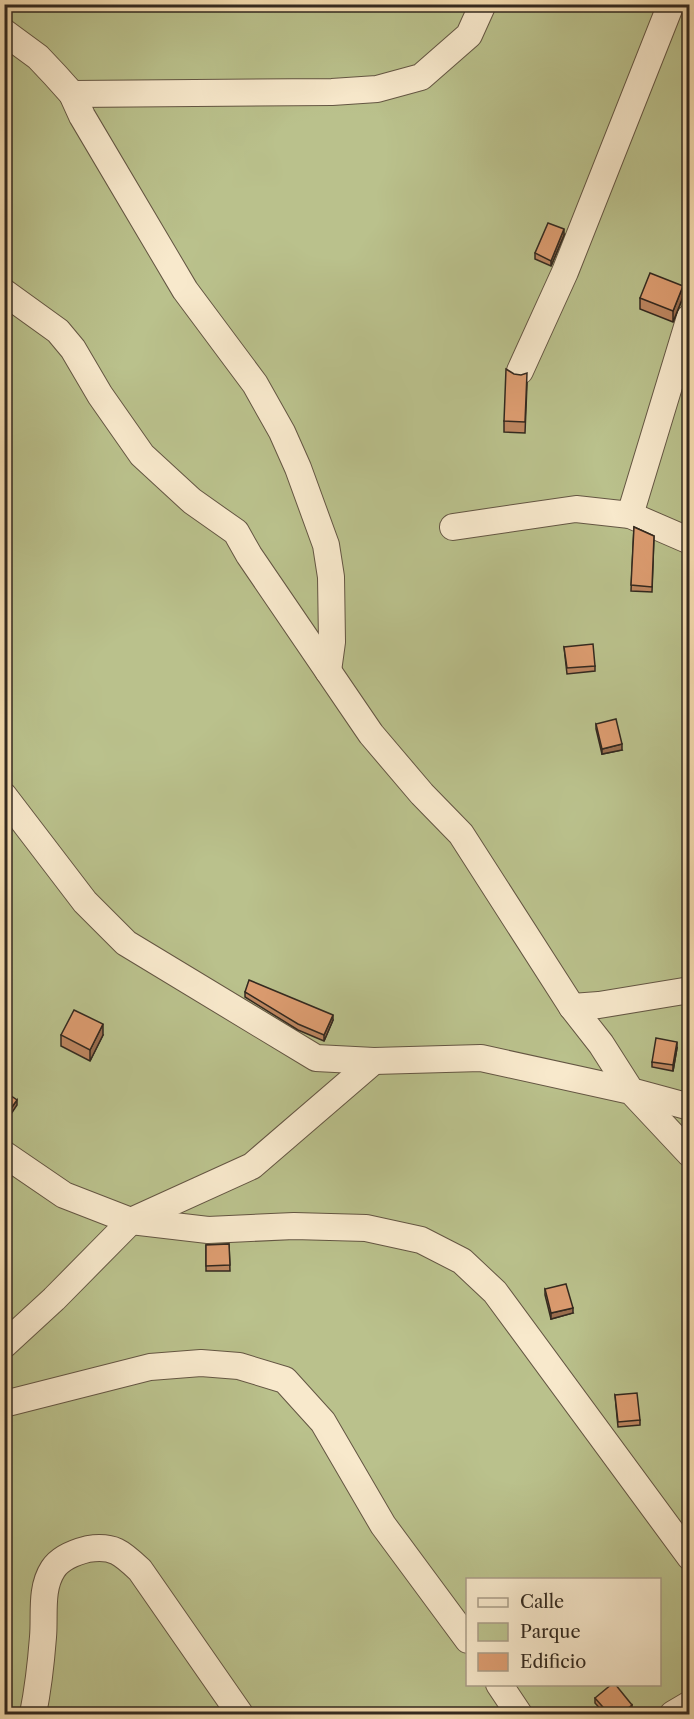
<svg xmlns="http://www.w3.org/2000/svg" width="694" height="1719" viewBox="0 0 694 1719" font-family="'Libre Caslon Text',serif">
<rect width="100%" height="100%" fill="#f5ddb0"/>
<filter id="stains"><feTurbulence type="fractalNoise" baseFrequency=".00333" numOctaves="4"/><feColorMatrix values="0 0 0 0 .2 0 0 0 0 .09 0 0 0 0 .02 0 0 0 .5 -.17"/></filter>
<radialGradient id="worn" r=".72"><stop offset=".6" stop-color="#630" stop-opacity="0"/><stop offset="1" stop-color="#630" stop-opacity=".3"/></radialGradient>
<path fill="#bac18c" stroke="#767556" stroke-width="1.5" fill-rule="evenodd" d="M5,5H689V1714H5ZM468,1580H660V1684H468Z"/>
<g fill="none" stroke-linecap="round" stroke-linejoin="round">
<g stroke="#645643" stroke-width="28">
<g id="minor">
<path d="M4,32L38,57L55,75L72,94L82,116L185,290L255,384L282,432L298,468L326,545L331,577L332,642L328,671"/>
<path d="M72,94L332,92L377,89L421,77L469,35L483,4"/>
<path d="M4,292L58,331L73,349L100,395L142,455L192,501L236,532L249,555L371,734L422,794L461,834L572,1007L601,1044L631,1091L690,1107"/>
<path d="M520,371L565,272L671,4"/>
<path d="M630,515L690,317"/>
<path d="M453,527L576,509L630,515L690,541"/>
<path d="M4,796L85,902L126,943L316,1058L374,1061L481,1058L631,1091L690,1154"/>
<path d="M572,1007L599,1005L690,990"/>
<path d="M4,1154L64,1195L131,1221L208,1230L294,1226L366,1228L421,1240L462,1261L495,1292L690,1557"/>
<path d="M4,1345L54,1299L131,1221L252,1166L374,1061"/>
<path d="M4,1404L150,1367L201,1363L239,1366L285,1380L323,1422L383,1525L468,1640"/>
<path d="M499,1684L519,1714"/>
<path d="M33,1714C38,1689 41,1663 43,1637C45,1615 40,1589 53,1569C60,1558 76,1552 88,1549C114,1545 122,1553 140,1570L240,1714"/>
<path d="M673,1714L690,1704"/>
</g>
</g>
<use href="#minor" stroke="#f8e9cc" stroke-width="26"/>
</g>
<g fill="#bd8660" stroke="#33291f" stroke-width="1.5">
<path d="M564,235L551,266L535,259V253Z"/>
<path d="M683,297L673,322L640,309V298Z"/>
<path d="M527,384L525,433L504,432V421Z"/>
<path d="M634,527L654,536L652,592L631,591Z"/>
<path d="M564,647L595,666V671L567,674Z"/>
<path d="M596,724L622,750L602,754L596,729Z"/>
<path d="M245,992L333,1020L324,1041L298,1030L245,997Z"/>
<path d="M61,1035H103L90,1061L61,1046Z"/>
<path d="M677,1048L673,1071L652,1067V1062Z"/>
<path d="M229,1244L230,1271H206V1245Z"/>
<path d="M545,1289L573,1313L551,1319L545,1295Z"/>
<path d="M615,1395L640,1420V1425L618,1427Z"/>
<path d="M595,1698L632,1711L628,1714H605L595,1703Z"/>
</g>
<g fill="#9a6d4e" stroke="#33291f" stroke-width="1.5">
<path d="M564,229V235L551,266V261Z"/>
<path d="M683,286V297L673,322V311Z"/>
<path d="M622,744V750L602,754V749Z"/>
<path d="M333,1015V1020L324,1041V1035Z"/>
<path d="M103,1024V1035L90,1061V1050Z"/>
<path d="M677,1042V1048L673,1071V1065Z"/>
<path d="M17,1100V1105L5,1123V1117Z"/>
<path d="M573,1308V1313L551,1319V1313Z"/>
<path d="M632,1705V1711L628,1714H621Z"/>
</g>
<g fill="#dc9c70" stroke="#33291f" stroke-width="1.5">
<path d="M548,223L564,229L551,261L535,253Z"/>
<path d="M650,273L683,286L673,311L640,298Z"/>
<path d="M506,369L514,374L521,375L527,373L525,422L504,421Z"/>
<path d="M634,527L654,536L652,587L631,585Z"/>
<path d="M593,644L595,666L567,668L564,647Z"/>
<path d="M616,719L622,744L602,749L596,724Z"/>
<path d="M249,980L333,1015L324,1035L298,1024L245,992Z"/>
<path d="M74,1010L103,1024L90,1050L61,1035Z"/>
<path d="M656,1038L677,1042L673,1065L652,1062Z"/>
<path d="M4,1091L17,1100L5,1117H4Z"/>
<path d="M229,1244L230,1265L206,1266V1245Z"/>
<path d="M566,1284L573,1308L551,1313L545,1289Z"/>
<path d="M637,1393L640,1420L618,1422L615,1395Z"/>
<path d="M612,1684H615L632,1705L621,1714H609L595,1698Z"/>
</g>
<rect width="694" height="1719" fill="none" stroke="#f5ddb0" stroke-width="24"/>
<rect x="6" y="6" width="682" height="1707" fill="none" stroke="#33291f" stroke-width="3"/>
<rect x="12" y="12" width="670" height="1695" fill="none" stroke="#33291f" stroke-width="1.5"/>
<rect x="466" y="1578" width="195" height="108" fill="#f8e9cc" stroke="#a99c87" stroke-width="1.5"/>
<rect x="478" y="1598" width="30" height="9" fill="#f8e9cc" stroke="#a99c87" stroke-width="1.5"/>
<text x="520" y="1608" font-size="18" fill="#33291f">Calle</text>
<rect x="478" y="1623" width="30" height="18" fill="#bac18c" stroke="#a99c87" stroke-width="1.5"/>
<text x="520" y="1638" font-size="18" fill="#33291f">Parque</text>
<rect x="478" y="1653" width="30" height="18" fill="#dc9c70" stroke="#a99c87" stroke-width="1.5"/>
<text x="520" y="1668" font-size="18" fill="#33291f">Edificio</text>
<rect width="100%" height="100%" filter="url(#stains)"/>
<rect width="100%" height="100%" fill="url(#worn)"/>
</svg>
